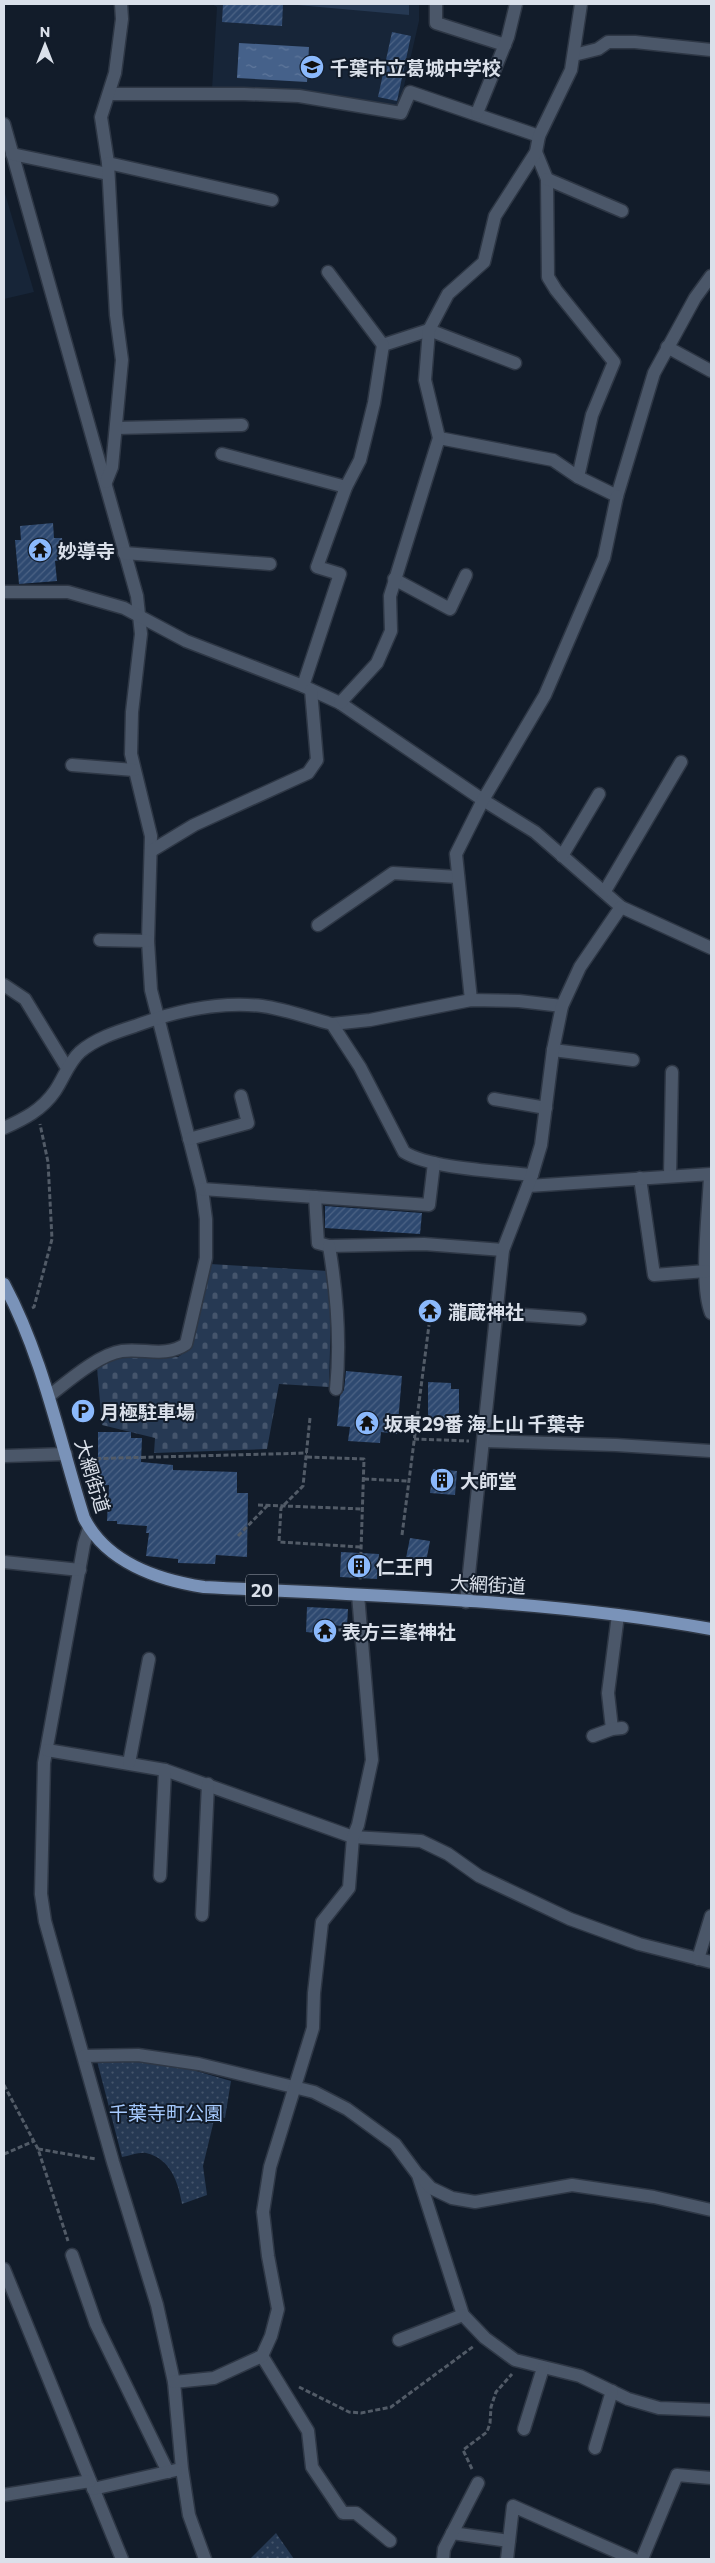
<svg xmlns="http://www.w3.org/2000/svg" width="715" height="2563" viewBox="0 0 715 2563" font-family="Commissioner,'Noto Sans JP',sans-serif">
<defs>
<pattern id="cemetery-stones" width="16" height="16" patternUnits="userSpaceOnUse" patternTransform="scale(1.25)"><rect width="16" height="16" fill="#263953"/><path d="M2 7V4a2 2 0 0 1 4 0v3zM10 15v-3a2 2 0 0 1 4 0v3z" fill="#45556c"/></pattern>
<pattern id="park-dots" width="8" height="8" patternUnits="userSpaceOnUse" patternTransform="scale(1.25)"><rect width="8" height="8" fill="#263953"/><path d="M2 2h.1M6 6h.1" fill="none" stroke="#45556c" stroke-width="1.8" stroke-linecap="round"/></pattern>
<pattern id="water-ripples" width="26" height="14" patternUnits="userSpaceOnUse" patternTransform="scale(1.25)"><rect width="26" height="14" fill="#45618a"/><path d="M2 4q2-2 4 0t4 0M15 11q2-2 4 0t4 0" fill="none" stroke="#5f779b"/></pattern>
<pattern id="building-hatch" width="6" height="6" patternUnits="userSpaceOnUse" patternTransform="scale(1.25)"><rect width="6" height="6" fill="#2e4970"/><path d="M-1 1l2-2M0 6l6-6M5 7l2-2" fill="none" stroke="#4c6385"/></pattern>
</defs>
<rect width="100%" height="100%" fill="#121c2a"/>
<g fill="#172538">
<path d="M212,4H419V21L399,108L212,89L217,7Z"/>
<path d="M4,190L34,292L4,299Z"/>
</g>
<path fill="url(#cemetery-stones)" d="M210,1264L328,1271L331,1311L329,1387L279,1384L267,1449L154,1453L155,1438L102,1425L97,1367L120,1357H178C198,1346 205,1287 210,1264Z"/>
<g fill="url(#park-dots)">
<path d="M138,2060L186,2068L231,2081L225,2118L215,2116L203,2166L207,2195L182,2204C178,2182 171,2159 146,2153C139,2152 129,2156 122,2157L97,2061Z"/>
<path d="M276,2533L294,2559H250Z"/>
</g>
<path fill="#263953" d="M286,4H409V15Z"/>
<path fill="url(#water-ripples)" d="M239,43L309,47L307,82L237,78Z"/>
<g fill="url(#building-hatch)">
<path d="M223,4H283L282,26L222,22Z"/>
<path d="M392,32L411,36L397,101L378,97Z"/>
<path d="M53,523L54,538H62L64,560L55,561L57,581L19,584L15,540H21L20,526Z"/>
<path d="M325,1206L422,1213L420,1234L325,1228Z"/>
<path d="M346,1371L402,1376L397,1434L381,1432L380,1443L348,1441L350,1427L337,1426L340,1396L344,1390Z"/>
<path d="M428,1382L451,1383V1389H459V1418H428Z"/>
<path d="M98,1432H131V1438H142L141,1462L173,1465V1470L237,1472V1493H248L247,1557L216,1555L215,1564L178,1563V1559L146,1556L149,1533H146L147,1526L117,1524V1521H107L109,1485L93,1486L86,1468H98Z"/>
<path d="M433,1469L457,1471L455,1495L430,1493Z"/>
<path d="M410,1538L430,1541L426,1562L406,1558Z"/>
<path d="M341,1552L379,1554L377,1579L340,1577Z"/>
<path d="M307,1607L348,1609L347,1626L326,1625V1634L306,1632Z"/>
</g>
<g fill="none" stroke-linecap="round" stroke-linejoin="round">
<g stroke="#2e3745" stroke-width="15">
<g id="minor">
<path d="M436,4V23L505,45"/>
<path d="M574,55L598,49L608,42H635L711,50"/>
<path d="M109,94H244L299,96L401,113L410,92L539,136"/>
<path d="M477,113L508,37L516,4"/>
<path d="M4,124L137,596L141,634L132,712L131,754L151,836L148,941L151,990L202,1189L206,1219V1258L186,1344C165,1358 145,1348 122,1351C99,1354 67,1382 49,1396"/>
<path d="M536,152L547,179L548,277L556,290L614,362L592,415L578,477"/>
<path d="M12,154L108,174"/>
<path d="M108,163L101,117L115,73L122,19L121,4"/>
<path d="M547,179L622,211"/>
<path d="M328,272L383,345L429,330L515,363"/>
<path d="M667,347L711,371"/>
<path d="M116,428L242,425"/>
<path d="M439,438L553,460L578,477L617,496L654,373L695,298L711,276"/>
<path d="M222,454L346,487"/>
<path d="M106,482L112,467L122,360L116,315L108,163L272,200"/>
<path d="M124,553L270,564"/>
<path d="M394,579L450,609L466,575"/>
<path d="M4,592H68L124,608L186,641L303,686L340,703L483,800L535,832L621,907L711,948"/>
<path d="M303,686L340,574L317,567L346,487L360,460L374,403L383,345"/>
<path d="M340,703L377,663L391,631L390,596L439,438L425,380L429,330L448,294L484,262L495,216L536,152L539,136L571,70L581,4"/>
<path d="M72,765L134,770"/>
<path d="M151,851L194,825L308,773L317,760L311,690"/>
<path d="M562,856L599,794"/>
<path d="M605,891L681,762"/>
<path d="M318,925L393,873L458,877"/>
<path d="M100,940L148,941"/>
<path d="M4,985L25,999L67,1068"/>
<path d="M471,1000L456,854L483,800L545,695L604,558L617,496"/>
<path d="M332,1024L370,1020L471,1000L519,1001L562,1006"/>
<path d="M553,1050L633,1060"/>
<path d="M494,1099L546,1108"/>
<path d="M4,1128C24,1119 42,1110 55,1091C64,1078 68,1063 80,1052C95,1039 116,1032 135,1026C175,1011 219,1001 262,1006C285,1009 309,1018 332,1024L360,1067L404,1152C431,1169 499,1171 532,1175"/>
<path d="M189,1139L248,1123L241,1096"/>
<path d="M710,1175C709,1209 699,1283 711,1313"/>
<path d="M670,1176L672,1072"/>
<path d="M640,1178L654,1275L706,1271"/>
<path d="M528,1186L711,1174"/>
<path d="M202,1189L429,1205L434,1163"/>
<path d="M315,1197L318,1243L329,1246L424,1244L503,1250"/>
<path d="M329,1246C337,1294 341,1341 336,1389"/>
<path d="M497,1313L580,1319"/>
<path d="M484,1441L616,1445L711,1451"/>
<path d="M4,1456L66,1454"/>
<path d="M89,1528L84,1544L44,1763L41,1894L45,1921L113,2162L157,2305L174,2382L182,2469L189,2515L205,2559"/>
<path d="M4,1562L80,1570"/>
<path d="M466,1602L503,1250L532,1175L541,1145L553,1050L562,1006L580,967L621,907"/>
<path d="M612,1729L608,1693L618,1615"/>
<path d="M593,1736L612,1729L622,1728"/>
<path d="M47,1750L165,1770L353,1837L421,1841L448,1854L479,1876L570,1919L639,1944L711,1962"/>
<path d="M129,1763L149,1659"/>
<path d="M160,1876L165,1770"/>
<path d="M202,1915L208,1784"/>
<path d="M698,1959L711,1916"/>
<path d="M84,2056L138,2055L199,2064L314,2092L347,2109L395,2144L418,2175L463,2315L485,2338L515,2360L580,2376L628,2399L659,2408L711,2410"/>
<path d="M420,2176L431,2188L452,2198L475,2202L572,2185L654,2197L711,2210"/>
<path d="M72,2255L96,2324L168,2472"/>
<path d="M4,2269L122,2559"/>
<path d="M399,2340L463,2315"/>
<path d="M262,2356L308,2431L312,2467L343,2513H356L390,2541"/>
<path d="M174,2382L214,2378L262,2356L271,2336L278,2309L268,2256L263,2212L270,2167L313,2028L314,1993L322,1922L349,1888L353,1837L358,1825L372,1760L358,1595"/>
<path d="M524,2429L543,2368"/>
<path d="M595,2448L612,2391"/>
<path d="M93,2489L176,2470"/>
<path d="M4,2495L90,2481"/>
<path d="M452,2533L509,2541"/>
<path d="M443,2559L444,2549L478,2483"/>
<path d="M507,2559L513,2506L633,2559"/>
<path d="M642,2559L677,2475L711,2478"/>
</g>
</g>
<g stroke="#2e3745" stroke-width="15">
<path id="major" d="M4,1284C43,1357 59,1439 84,1518C106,1562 158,1580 204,1587C373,1596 544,1599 711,1629"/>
</g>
<g stroke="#525b67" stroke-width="3" stroke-dasharray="5 2.5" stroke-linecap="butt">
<path d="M32,1308L34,1307L52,1239L48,1162L40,1124"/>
<path d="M310,1418L303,1486L281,1508L279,1542L361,1547"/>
<path d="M414,1439L469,1441"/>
<path d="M307,1457L364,1459L360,1581"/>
<path d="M81,1459L307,1453"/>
<path d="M364,1479L409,1481"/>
<path d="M258,1505L363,1509"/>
<path d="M402,1535L429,1325"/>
<path d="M238,1536L267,1506"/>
<path d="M331,1631L347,1629"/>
<path d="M4,2085L38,2149L68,2241"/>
<path d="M38,2149L96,2159"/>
<path d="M4,2154L34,2141"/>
<path d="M299,2387L349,2412L361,2413L391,2407L474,2346"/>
<path d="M472,2469L463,2450L487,2432L490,2423L491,2407L496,2392L512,2374"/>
</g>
<use href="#minor" stroke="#4b5769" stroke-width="12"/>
<use href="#major" stroke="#7a93b9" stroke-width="12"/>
</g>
<defs>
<g id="school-disc" transform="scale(1.25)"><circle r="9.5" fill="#8bb9fc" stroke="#121c2a"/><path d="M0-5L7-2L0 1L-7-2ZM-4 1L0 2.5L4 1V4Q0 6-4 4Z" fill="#111"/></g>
<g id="temple-disc" transform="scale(1.25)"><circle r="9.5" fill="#8bb9fc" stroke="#121c2a"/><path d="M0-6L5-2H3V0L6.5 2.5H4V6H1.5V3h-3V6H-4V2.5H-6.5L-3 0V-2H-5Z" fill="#111"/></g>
<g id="parking-disc" transform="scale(1.25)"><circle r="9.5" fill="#8bb9fc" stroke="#121c2a"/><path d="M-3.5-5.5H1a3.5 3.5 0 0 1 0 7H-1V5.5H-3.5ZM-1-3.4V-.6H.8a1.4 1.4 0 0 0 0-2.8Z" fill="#111"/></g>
<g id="building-disc" transform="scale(1.25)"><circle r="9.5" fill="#8bb9fc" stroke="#121c2a"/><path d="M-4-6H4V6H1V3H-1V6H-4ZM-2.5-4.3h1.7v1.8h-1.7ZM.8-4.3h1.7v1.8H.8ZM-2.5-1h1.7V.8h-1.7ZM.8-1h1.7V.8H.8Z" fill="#111"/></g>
</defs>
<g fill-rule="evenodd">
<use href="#school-disc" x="312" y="67"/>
<use href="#temple-disc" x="40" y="550"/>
<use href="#temple-disc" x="430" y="1311"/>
<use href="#parking-disc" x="83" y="1411"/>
<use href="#temple-disc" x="367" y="1423"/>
<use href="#building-disc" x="442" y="1480"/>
<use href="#building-disc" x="359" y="1566"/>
<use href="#temple-disc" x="325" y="1631"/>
</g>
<g text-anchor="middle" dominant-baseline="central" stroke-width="4" stroke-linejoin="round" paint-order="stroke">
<rect fill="#121c2a" stroke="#9ea5b0" stroke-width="1" x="246" y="1574.5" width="32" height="31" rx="4"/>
<g font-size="18" font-weight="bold" fill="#dae0ea">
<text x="262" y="1590">20</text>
</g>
<g font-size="19" font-weight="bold" fill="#dae0ea" stroke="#121c2a" text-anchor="start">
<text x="330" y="67">千葉市立葛城中学校</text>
<text x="58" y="550">妙導寺</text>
<text x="448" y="1311">瀧蔵神社</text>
<text x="100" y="1411">月極駐車場</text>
<text x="384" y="1423">坂東29番 海上山 千葉寺</text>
<text x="460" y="1480">大師堂</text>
<text x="376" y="1566">仁王門</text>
<text x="342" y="1631">表方三峯神社</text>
</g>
<g font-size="19" fill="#dae0ea" stroke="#121c2a">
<text transform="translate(93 1476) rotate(73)">大網街道</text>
<text transform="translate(488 1584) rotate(3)">大網街道</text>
</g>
<g font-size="19" fill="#a6cafe" stroke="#121c2a">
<text x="166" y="2112">千葉寺町公園</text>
</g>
</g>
<rect width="715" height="2563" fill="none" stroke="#dae0ea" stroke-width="10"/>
<g transform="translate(45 45)" stroke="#121c2a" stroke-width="4" paint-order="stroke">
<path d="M0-4L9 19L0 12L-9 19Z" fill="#dae0ea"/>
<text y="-8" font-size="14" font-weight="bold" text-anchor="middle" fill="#dae0ea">N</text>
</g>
</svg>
